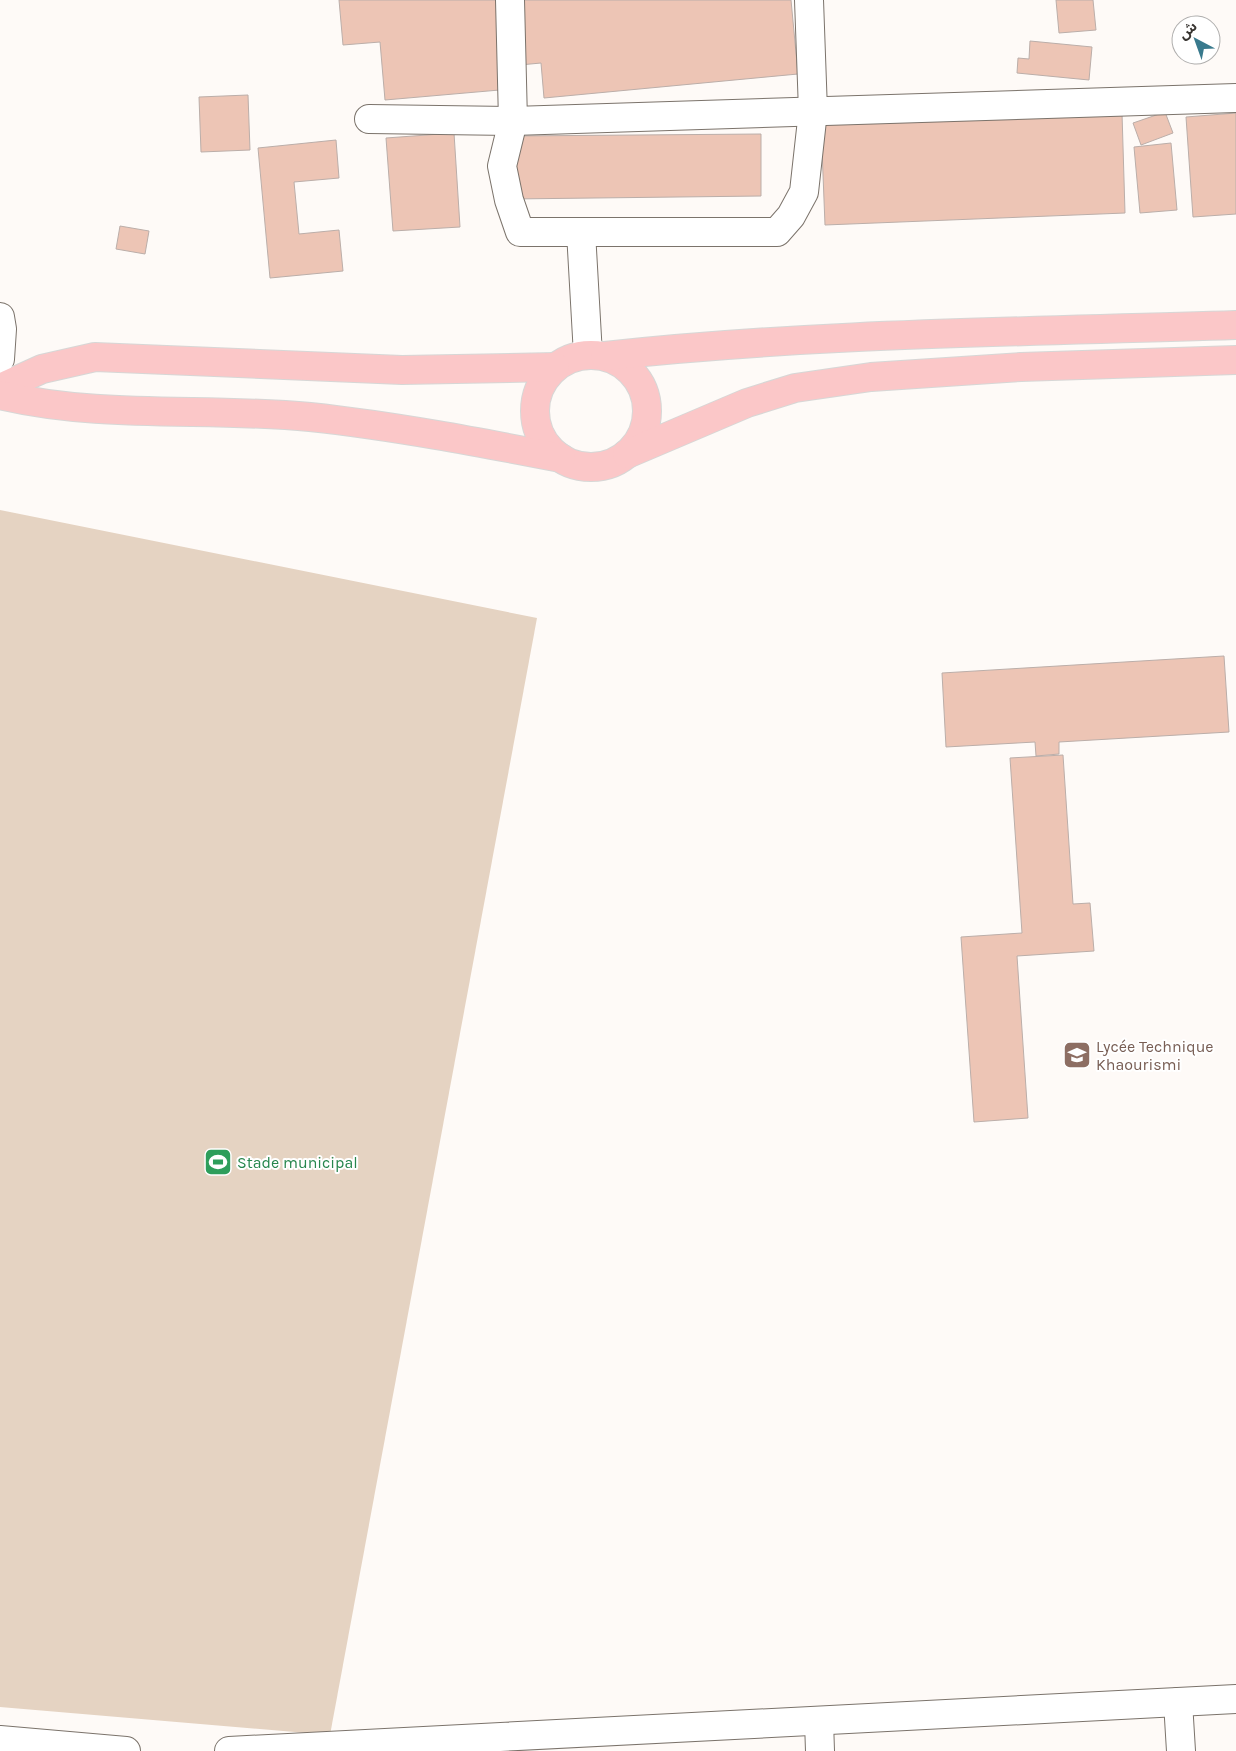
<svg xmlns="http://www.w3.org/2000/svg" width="1236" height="1751" viewBox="0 0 1236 1751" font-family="Karla,'Noto Sans Arabic',sans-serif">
<rect width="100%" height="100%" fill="#fefaf7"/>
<path fill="#e5d3c2" d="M0,510L537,618L330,1735L0,1707Z"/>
<g fill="#edc5b5" stroke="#bbaea9">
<path d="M339,0H791L798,74L544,98L541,63L509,66L511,89L385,100L380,42L343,45Z"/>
<path d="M1056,0H1093L1096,30L1059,33Z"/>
<path d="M1030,41L1092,47L1089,80L1017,73L1018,58L1029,59Z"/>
<path d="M248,95L250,150L201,152L199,97Z"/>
<path d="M1165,112L1173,133L1141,145L1133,123Z"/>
<path d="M1122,113L1125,213L825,225L821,124Z"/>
<path d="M1236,113V214L1193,217L1186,117Z"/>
<path d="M454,133L460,227L393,231L386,138Z"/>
<path d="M761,134V196L511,199V136Z"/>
<path d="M336,140L339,178L294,182L299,234L339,230L343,271L270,278L258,148Z"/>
<path d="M1171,143L1177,210L1140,213L1134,147Z"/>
<path d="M120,226L149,231L145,254L116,249Z"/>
<path d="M1224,656L1229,732L1059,742V754L1036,756L1035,742L946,747L942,673Z"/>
<path d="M1063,755L1073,904L1090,903L1094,951L1017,956L1028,1118L974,1122L961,937L1022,933L1010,758Z"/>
</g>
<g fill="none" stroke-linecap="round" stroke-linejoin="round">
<g stroke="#7b736b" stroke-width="30">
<g id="minor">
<path d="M510,0L513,121L502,166L509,200L520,232H777L791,216L804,192L813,111L809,0"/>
<path d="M369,119L513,121L1236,98"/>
<path d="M581,232L588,355"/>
<path d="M0,317L2,329L0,359"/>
<path d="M1178,1702L1181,1751"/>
<path d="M819,1721L820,1751"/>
<path d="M0,1740L126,1751"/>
<path d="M229,1751L1236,1699"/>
</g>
</g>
<g stroke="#d7d7d6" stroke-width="30">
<g id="major">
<circle cx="591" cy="411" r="56"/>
<path d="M605,356C815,333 1026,332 1236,325"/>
<path d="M0,388L42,369L95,357L402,370L555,367"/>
<path d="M0,395C101,419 207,407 310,417C394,426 478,442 561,458"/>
<path d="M627,454L747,403L795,388L871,377L1021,367L1236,360"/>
</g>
</g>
<use href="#minor" stroke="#fff" stroke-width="28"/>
<use href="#major" stroke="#fbc7c8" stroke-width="28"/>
</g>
<defs>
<g id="school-square" transform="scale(1.4375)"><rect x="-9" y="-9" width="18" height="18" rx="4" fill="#8d6e63" stroke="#fff"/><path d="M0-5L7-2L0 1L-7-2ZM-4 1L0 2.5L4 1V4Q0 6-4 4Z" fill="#fff"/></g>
<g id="stadium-square" transform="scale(1.4375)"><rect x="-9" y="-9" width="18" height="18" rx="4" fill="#2e9e5b" stroke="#fff"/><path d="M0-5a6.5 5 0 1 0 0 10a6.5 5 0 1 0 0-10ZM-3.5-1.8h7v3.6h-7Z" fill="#fff"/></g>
</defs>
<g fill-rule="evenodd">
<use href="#school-square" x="1077" y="1055"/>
<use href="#stadium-square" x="218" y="1162"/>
</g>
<g text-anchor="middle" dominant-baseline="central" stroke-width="4" stroke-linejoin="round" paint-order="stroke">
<g font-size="16" fill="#785e54" stroke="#fff" text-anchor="start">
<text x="1096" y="1046">Lycée Technique<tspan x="1096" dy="18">Khaourismi</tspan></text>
</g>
<g font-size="16" fill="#27864d" stroke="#fff" text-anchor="start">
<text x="237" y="1162">Stade municipal</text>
</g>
</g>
<g transform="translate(1196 40) rotate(319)"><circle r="24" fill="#ffffff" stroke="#afaead"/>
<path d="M0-4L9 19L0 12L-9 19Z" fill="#397a8d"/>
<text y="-8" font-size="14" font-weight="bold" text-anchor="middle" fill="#383531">ش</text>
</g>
</svg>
